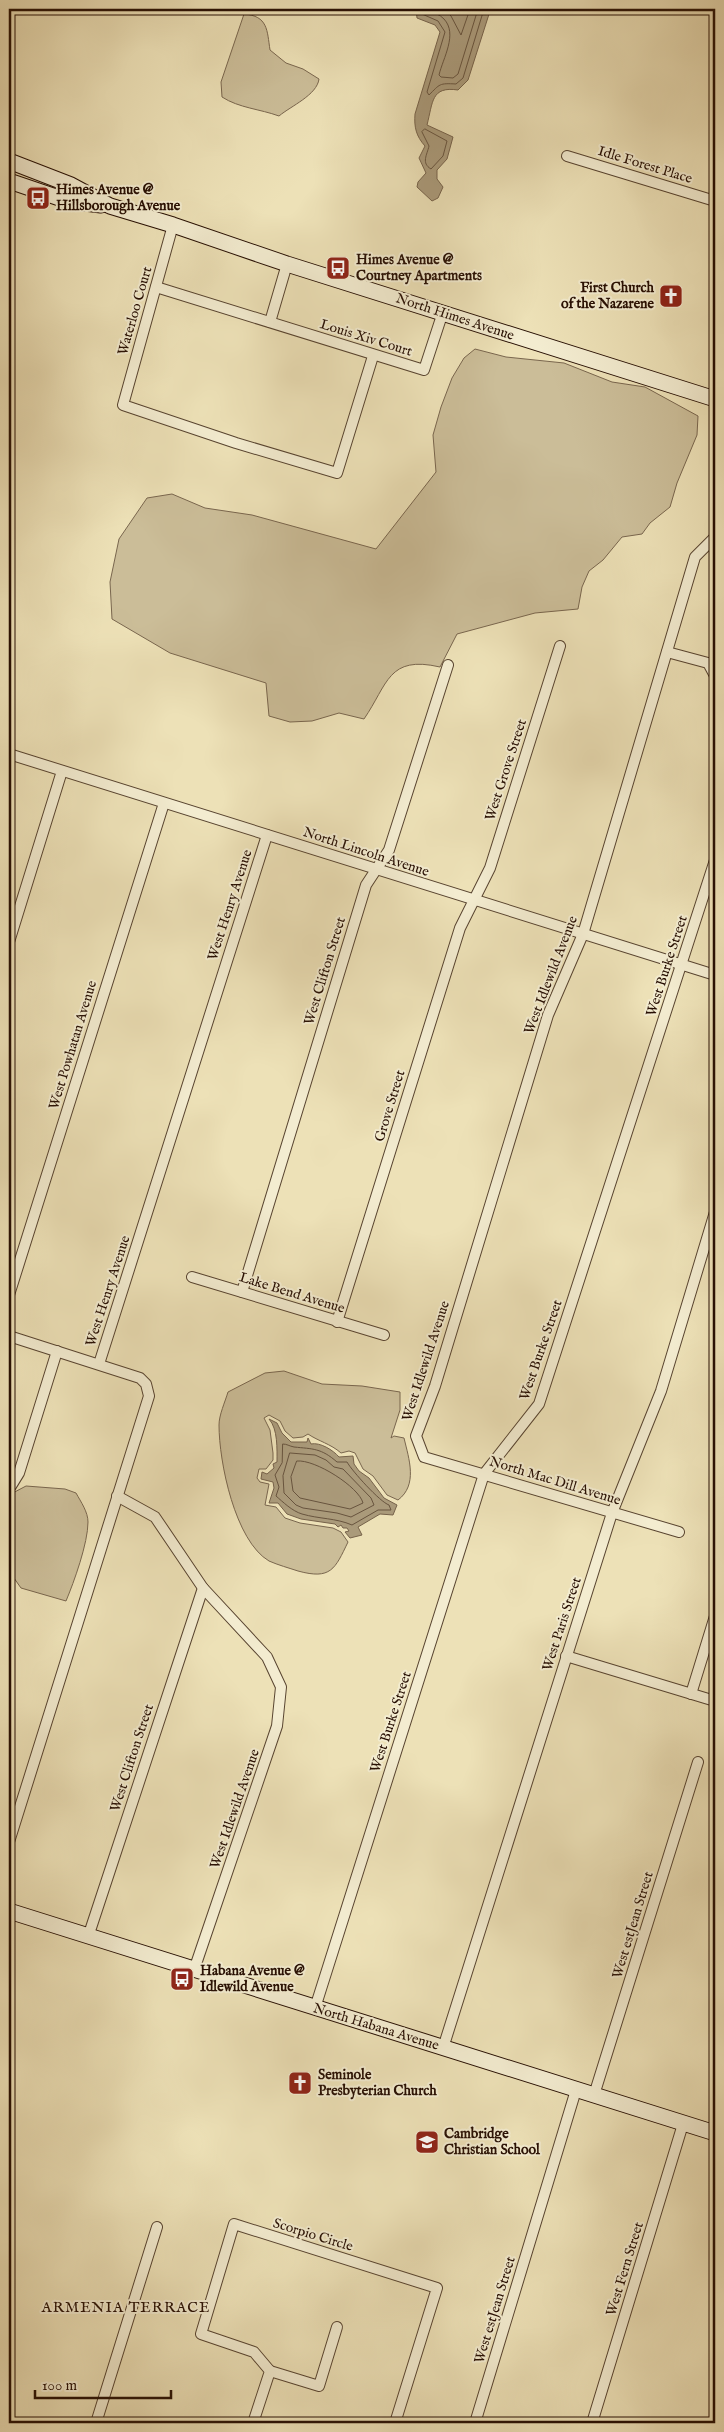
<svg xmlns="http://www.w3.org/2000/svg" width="724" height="2432" viewBox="0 0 724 2432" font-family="'IM FELL English',serif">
<rect width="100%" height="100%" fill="#ede1b7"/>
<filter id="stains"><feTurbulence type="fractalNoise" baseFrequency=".004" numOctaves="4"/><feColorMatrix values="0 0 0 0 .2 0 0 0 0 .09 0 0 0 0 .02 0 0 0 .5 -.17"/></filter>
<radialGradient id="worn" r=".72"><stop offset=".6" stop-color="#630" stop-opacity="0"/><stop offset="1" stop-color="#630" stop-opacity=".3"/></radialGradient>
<g fill="#cbbd98" stroke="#79664e">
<path d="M244,14C268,16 267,30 270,50L286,63L303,69L319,79C317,95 291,106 279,116C260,109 239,108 222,97L221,82Z"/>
<path d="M475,349L506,357L564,363L612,382L645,387L698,416L697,435L677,483L670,507L650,523L642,534L622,537L603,560L589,571L582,587L578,609L535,613L457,634L440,667C388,655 388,684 364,719L339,713L312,721L290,722L269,716L266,683L170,653L112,619L110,582L119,539L147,498L172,494L205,508L252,515L376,549L436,472L433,435L441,407L452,378L464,358Z"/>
<path d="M284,1371L322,1384L362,1386L400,1392V1410L391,1438L394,1436L404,1438C409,1459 418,1485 398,1500L387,1495L373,1476L363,1469L355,1453L349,1451L341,1453C331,1444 318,1441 308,1434L303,1437L293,1438L285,1431L280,1421L269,1415L264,1418L270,1430L273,1453V1460L266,1469H259L257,1478L260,1482L269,1484L265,1505L276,1507L285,1518L300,1523L333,1528L341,1532L348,1542C335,1569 331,1580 298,1571C289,1568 278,1565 269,1561C235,1541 219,1462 219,1425C219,1415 225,1402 228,1392L265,1373Z"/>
<path d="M26,1486L65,1489L76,1493C81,1502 88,1512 88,1522C88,1543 74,1582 66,1601L21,1588L9,1571V1495Z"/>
</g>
<g fill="#aa9a7a" stroke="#76624a">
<path d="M416,9H483L490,11L468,80L458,90C431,86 433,102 427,125L453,137L447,159L437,170V179L443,187L438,198L432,201L417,187L418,182L426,173L419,158L425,146C416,136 414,127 415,114L440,32L435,25L417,18Z"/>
<path d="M269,1419L277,1423L282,1433L291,1442H307L308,1438L311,1444C320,1442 333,1450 339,1457L353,1456L354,1464L359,1471L369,1478L384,1498L397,1505L393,1515L380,1514L358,1527L362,1535L350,1538L345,1532L349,1531L347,1528H343L341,1525L338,1527L335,1524L301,1519L287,1514L278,1503H269L274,1488L273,1482L261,1479L262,1472L267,1474L274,1468L273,1464L277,1462C277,1449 278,1429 269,1419Z"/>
</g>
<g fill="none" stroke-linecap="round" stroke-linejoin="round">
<g stroke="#68543e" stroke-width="1">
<path d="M421,9L422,14L438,21L445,32L427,92L429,95C440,84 439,83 456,84L463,78L484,9"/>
<path d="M428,9C432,13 440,14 444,19C458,34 443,58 439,75L441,77L453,78L458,74L478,9"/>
<path d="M444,9L451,16L461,35L470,9"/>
<path d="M425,129L447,141L443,156L431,169C421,163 427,155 429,146L422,132Z"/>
<path d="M283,1444C287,1444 289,1446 294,1447C313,1449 321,1448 337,1462H347C352,1471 380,1502 389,1505L391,1510H378L352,1525C336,1518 319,1519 302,1514C292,1511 283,1502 276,1496L279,1487L275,1475L282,1463Z"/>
<path d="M290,1453L315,1455L326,1460L334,1467L343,1469L371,1498L374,1505L351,1517L337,1513L303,1508L296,1505L284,1493L283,1476Z"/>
<path d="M297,1461C315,1459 359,1487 363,1503L350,1509L300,1498L293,1491L291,1477Z"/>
</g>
<g stroke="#584430" stroke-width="12">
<g id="street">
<path d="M567,156L715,201"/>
<path d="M173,225L123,405L236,443L337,473L373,356"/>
<path d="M156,287L424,370L443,312"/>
<path d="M270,322L287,264"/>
<path d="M667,652L708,663L715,676"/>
<path d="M9,754L715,975"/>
<path d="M9,942L62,771"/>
<path d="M192,1277L384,1335"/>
<path d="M242,1292L366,885L389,850L448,665"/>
<path d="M9,1295L164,803"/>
<path d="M337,1322L460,928L490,868L560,646"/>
<path d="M9,1336L140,1378L146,1384L149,1396L9,1842"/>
<path d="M99,1364L267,835"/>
<path d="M9,1486H11L19,1473L57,1351"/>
<path d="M117,1496L155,1517L203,1588L267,1657L281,1687L277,1726L194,1970"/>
<path d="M679,1532L424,1457L416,1436L435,1386L548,1015L583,934L695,557L715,537"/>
<path d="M566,1656L715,1701"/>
<path d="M691,1694L715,1616"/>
<path d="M88,1937L203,1588"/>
<path d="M315,2008L484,1474L539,1404L715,860"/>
<path d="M443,2048L612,1513L661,1391L715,1212"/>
<path d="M594,2095L698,1762"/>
<path d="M270,2371L319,2386L337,2327"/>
<path d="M96,2423L157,2227"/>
<path d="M253,2423L270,2371L254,2352L201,2334L234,2224L437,2288L395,2423"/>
<path d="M475,2423L576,2090"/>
<path d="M592,2423L683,2124"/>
</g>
</g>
<g stroke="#270f03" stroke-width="17">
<g id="secondary">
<path d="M9,161L71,185L110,206L173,225L287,264L715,399"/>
<path d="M9,181L68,201L101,205"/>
<path d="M9,1911L715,2133"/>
</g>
</g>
<use href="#street" stroke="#f3ecd0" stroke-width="10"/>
<use href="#secondary" stroke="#f3ecd0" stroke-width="15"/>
</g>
<defs>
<g id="bus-square" transform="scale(1.25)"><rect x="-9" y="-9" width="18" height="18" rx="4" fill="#8f2418" stroke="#f3ecd0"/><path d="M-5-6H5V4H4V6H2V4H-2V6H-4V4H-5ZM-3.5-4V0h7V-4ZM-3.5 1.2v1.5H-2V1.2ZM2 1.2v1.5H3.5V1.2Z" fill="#fff"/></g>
<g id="church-square" transform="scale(1.25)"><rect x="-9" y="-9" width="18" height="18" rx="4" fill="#8f2418" stroke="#f3ecd0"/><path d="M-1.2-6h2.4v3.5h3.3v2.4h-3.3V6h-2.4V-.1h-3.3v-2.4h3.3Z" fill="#fff"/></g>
<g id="school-square" transform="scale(1.25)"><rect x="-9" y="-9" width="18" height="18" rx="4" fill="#8f2418" stroke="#f3ecd0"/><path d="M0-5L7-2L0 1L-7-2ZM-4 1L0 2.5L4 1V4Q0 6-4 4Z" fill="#fff"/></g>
</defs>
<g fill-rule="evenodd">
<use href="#bus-square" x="38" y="198"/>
<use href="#bus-square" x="338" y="268"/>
<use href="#church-square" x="671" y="296"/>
<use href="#bus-square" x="182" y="1979"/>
<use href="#church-square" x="300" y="2083"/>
<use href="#school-square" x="427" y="2142"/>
</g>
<g text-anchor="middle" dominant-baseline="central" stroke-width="4" stroke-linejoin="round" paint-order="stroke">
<g font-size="14" fill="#270f03" stroke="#f3ecd0">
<text transform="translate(645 165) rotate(17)">Idle Forest Place</text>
<text transform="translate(135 311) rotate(-74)">Waterloo Court</text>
<text transform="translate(455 317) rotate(18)">North Himes Avenue</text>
<text transform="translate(366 338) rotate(17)">Louis Xiv Court</text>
<text transform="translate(506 770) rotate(-72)">West Grove Street</text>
<text transform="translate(366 852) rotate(18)">North Lincoln Avenue</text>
<text transform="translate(230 905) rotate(-72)">West Henry Avenue</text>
<text transform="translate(667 966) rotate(-72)">West Burke Street</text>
<text transform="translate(325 971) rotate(-73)">West Clifton Street</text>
<text transform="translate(551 975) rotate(-69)">West Idlewild Avenue</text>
<text transform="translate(73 1045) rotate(-73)">West Powhatan Avenue</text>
<text transform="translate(390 1106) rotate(-73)">Grove Street</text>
<text transform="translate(108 1291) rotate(-72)">West Henry Avenue</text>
<text transform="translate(292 1293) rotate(17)">Lake Bend Avenue</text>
<text transform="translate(541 1350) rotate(-71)">West Burke Street</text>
<text transform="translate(426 1361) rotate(-72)">West Idlewild Avenue</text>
<text transform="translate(555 1481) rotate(17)">North Mac Dill Avenue</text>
<text transform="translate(562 1624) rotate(-72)">West Paris Street</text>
<text transform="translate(391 1722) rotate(-72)">West Burke Street</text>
<text transform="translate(132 1758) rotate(-72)">West Clifton Street</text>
<text transform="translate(235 1809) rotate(-71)">West Idlewild Avenue</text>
<text transform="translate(633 1925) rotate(-73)">West estJean Street</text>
<text transform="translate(376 2027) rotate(17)">North Habana Avenue</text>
<text transform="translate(313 2235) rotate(17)">Scorpio Circle</text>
<text transform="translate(625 2269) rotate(-73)">West Fern Street</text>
<text transform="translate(495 2310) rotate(-73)">West estJean Street</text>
</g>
<g font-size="14" font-weight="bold" fill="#270f03" stroke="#f3ecd0" text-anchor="start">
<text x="56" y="190">Himes Avenue @<tspan x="56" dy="16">Hillsborough Avenue</tspan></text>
<text x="356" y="260">Himes Avenue @<tspan x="356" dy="16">Courtney Apartments</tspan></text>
<text x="654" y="288" text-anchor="end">First Church<tspan x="654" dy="16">of the Nazarene</tspan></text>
<text x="200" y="1971">Habana Avenue @<tspan x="200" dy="16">Idlewild Avenue</tspan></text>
<text x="318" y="2075">Seminole<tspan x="318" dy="16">Presbyterian Church</tspan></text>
<text x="444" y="2134">Cambridge<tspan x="444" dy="16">Christian School</tspan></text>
</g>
<g font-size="15" letter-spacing="1" fill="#270f03" stroke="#f3ecd0">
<text x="126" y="2307">ARMENIA TERRACE</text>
</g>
</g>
<rect width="724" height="2432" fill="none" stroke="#ede1b7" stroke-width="30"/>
<rect x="10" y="10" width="704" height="2412" fill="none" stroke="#270f03" stroke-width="2.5"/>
<rect x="15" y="15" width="694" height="2402" fill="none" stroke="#270f03"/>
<path d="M35 2390v8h136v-8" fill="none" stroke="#270f03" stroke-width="2.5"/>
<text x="42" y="2390" font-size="15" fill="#270f03" stroke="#f3ecd0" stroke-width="4" paint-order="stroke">100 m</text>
<rect width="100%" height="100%" filter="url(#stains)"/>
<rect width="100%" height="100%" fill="url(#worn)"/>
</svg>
